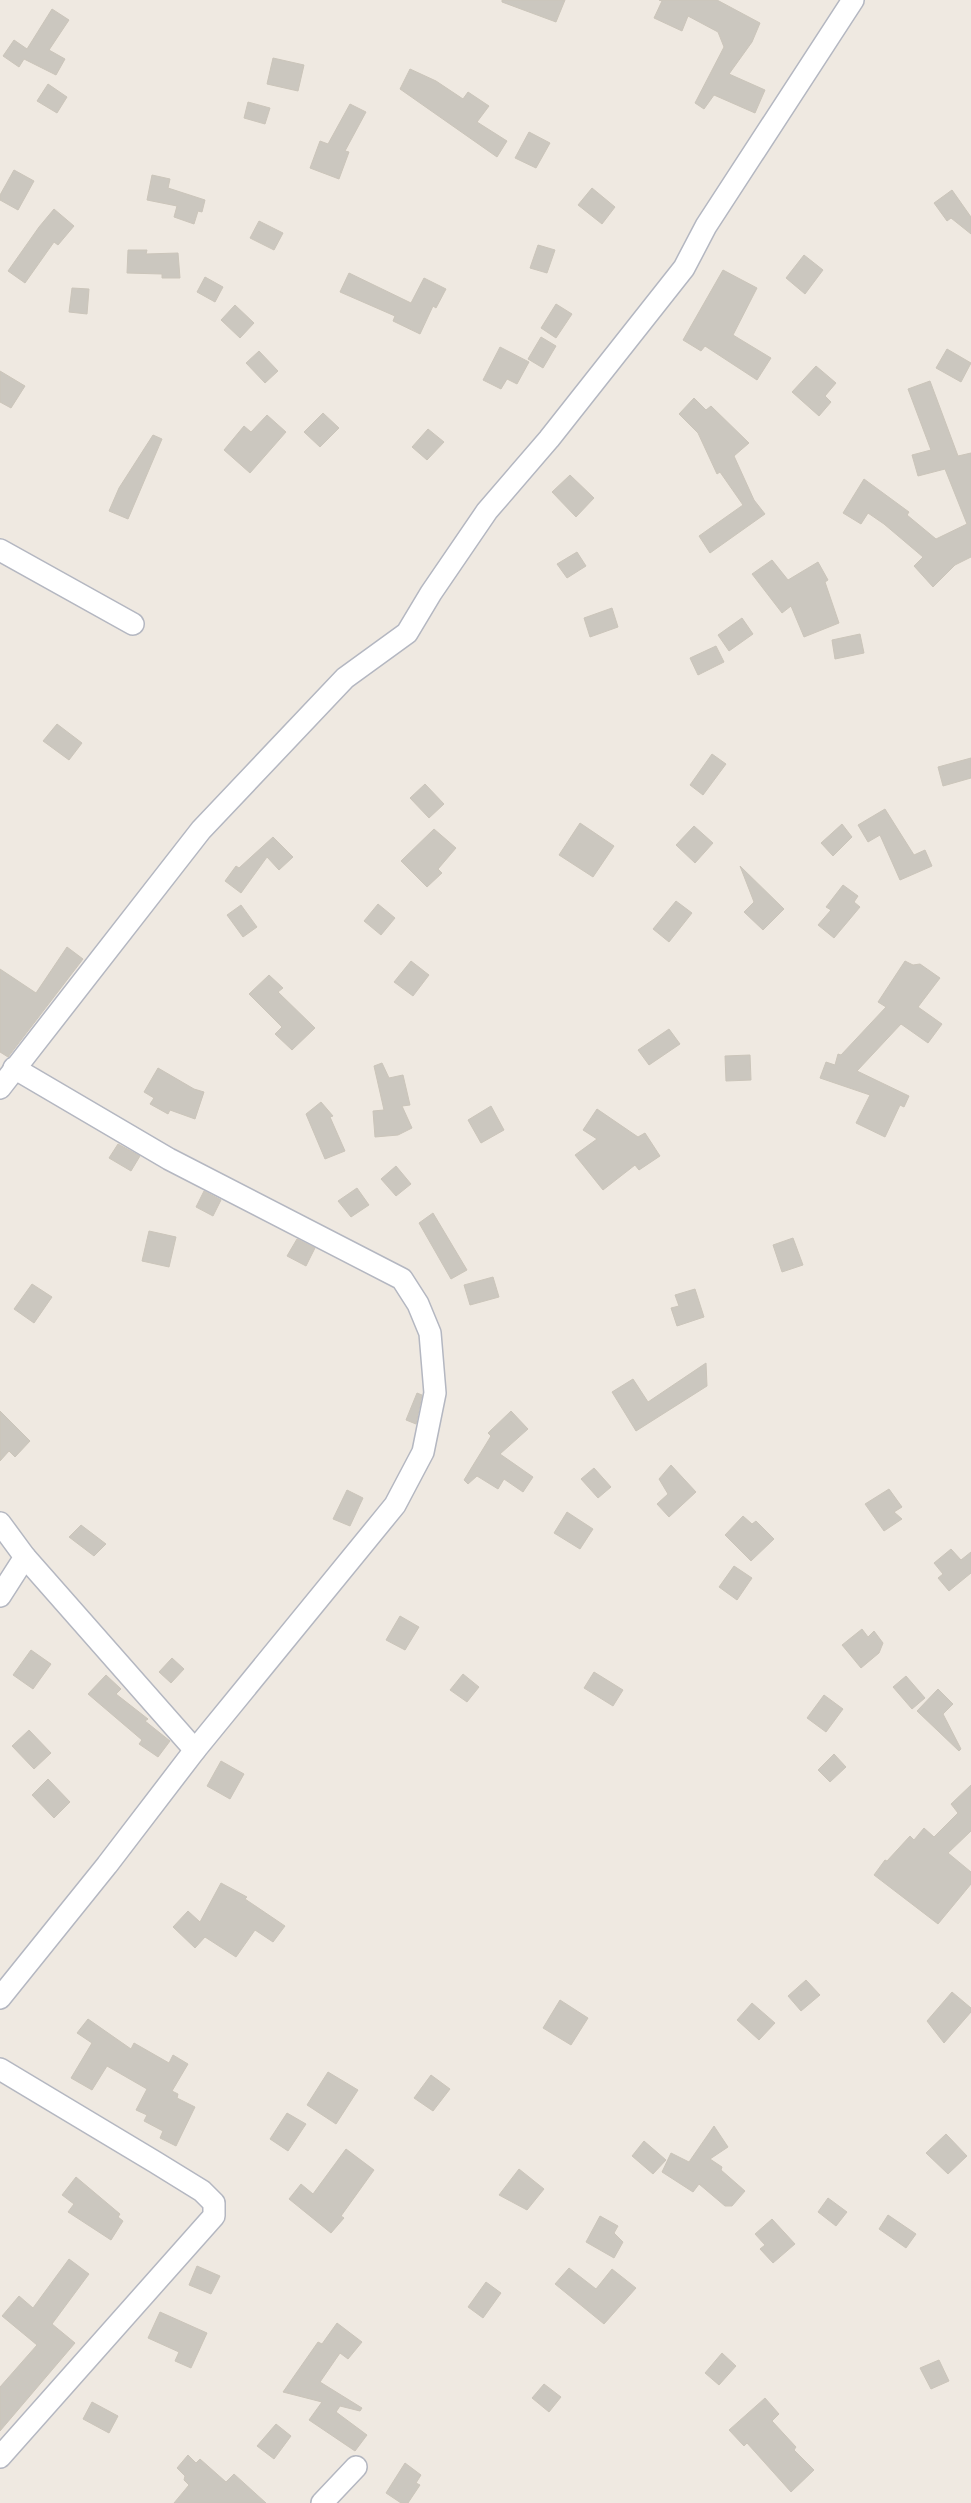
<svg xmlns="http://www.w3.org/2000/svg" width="971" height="2503" viewBox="0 0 971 2503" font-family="Jost,sans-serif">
<rect width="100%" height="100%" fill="#efe9e1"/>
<g fill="#cbc7bf" stroke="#cbc5ba">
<path d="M502,0H565L556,22L502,2Z"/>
<path d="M659,0H717L760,23L752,42L729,74L765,90L755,113L714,95L704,109L695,103L724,47L718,32L688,16L682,31L654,18L662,1Z"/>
<path d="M52,9L69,20L49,50L65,59L56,75L24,59L19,67L3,56L14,40L27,49Z"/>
<path d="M273,58L304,65L298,91L267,84Z"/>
<path d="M410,69L436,81L463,99L468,92L489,106L477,122L507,141L497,157L400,89Z"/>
<path d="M48,84L67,97L57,113L37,101Z"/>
<path d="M248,102L270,108L265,124L244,118Z"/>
<path d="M350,104L366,112L345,151L349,152L339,179L310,168L320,141L328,144Z"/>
<path d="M529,132L550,143L536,168L515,158Z"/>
<path d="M14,170L34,181L18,210L0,200V195Z"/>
<path d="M152,175L170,179L168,188L205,200L202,212L198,211L194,224L174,217L177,206L147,200Z"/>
<path d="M592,188L615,207L602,224L578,205Z"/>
<path d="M952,190L971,217V234L951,218L947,221L934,203Z"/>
<path d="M54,209L74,226L58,245L54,242L25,283L8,271L39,227Z"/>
<path d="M259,221L283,233L274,250L250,238Z"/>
<path d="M538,245L555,250L547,273L530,268Z"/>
<path d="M128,250H147L146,254L178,253L180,278H162V274L127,273Z"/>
<path d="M804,255L823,270L805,294L786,278Z"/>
<path d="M723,270L757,288L733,335L771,358L757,380L705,346L701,351L683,340Z"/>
<path d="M349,273L411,303L424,278L446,289L436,308L433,306L420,334L393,321L395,316L340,292Z"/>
<path d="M205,277L223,287L215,302L197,292Z"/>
<path d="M72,288L89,289L87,314L69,312Z"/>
<path d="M556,304L572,314L556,338L541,328Z"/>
<path d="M235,305L254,323L240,338L221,320Z"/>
<path d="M541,337L556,346L543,368L528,359Z"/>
<path d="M500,347L529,362L517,384L507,379L501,389L483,380Z"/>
<path d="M947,349L971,363L961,382L936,368Z"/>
<path d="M259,351L278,371L265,383L246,363Z"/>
<path d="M816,366L836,383L825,396L831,402L819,416L792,392Z"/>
<path d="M0,371L25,386L11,408L0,402Z"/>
<path d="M930,381L958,456L971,453V557L955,565L933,587L914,566L923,557L884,524L868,513L861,524L843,513L864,479L909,512L907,515L936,539L967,524L945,469L918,476L912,455L931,450L908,389Z"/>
<path d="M694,398L706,410L711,406L749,443L734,456L754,500L765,514L710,553L699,536L743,505L720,472L717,474L698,433L679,414Z"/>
<path d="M323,413L339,428L320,447L304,432Z"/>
<path d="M267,415L286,432L250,473L224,450L244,426L251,432Z"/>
<path d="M428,429L444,442L427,460L412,447Z"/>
<path d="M153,435L162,439L128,519L109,511L119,488Z"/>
<path d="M570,475L594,498L576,517L552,492Z"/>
<path d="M577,552L586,566L567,578L557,564Z"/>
<path d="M772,560L788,580L818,562L828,580L825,582L839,623L804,637L791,606L782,613L752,574Z"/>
<path d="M612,608L618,627L590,637L584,618Z"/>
<path d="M742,618L753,634L729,651L718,635Z"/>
<path d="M860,634L864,653L835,659L832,640Z"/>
<path d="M716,646L724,662L698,675L690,658Z"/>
<path d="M57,724L82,743L69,760L43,741Z"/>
<path d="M712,754L726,764L703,795L690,785Z"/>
<path d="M971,758V778L943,786L938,767Z"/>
<path d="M425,784L444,804L429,818L410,798Z"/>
<path d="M885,809L914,855L925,850L932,866L900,880L880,835L868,842L858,825Z"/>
<path d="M580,823L614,846L593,877L559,855Z"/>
<path d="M842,824L852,837L833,856L821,843Z"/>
<path d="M694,826L713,843L695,863L676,845Z"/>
<path d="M434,829L456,848L438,869L442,873L427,887L401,861Z"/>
<path d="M273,837L293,857L279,870L267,857L241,893L225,881L236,866L239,868Z"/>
<path d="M740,866L784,909L763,930L744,912L754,902Z"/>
<path d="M843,885L858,896L854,902L860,907L834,938L818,925L831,910L826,907Z"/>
<path d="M676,901L692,913L669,942L653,929Z"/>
<path d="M378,904L395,918L381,935L364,921Z"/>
<path d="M241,905L257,927L243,937L227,915Z"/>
<path d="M67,947L83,959L8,1057L0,1052V969L36,993Z"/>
<path d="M411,961L429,975L413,996L394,982Z"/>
<path d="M905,961L913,965L920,964L940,978L918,1007L942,1024L928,1043L901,1024L857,1071L909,1096L904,1107L900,1105L885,1137L856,1123L870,1095L820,1078L826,1062L835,1065L838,1054L841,1055L886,1007L878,1002Z"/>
<path d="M269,975L283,988L278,992L315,1028L292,1050L275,1034L282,1027L249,994Z"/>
<path d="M669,1029L680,1044L649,1065L638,1050Z"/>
<path d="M750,1055L751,1080L726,1081L725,1056Z"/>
<path d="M382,1063L389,1078L403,1075L410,1105L402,1106L412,1128L398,1135L375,1137L373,1111L384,1110L374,1066Z"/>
<path d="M158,1068L194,1089L204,1092L195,1119L170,1110L168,1114L150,1104L154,1098L144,1092Z"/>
<path d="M321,1102L333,1116L330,1117L345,1151L325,1159L306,1114Z"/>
<path d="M491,1106L504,1130L481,1143L468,1120Z"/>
<path d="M597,1109L638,1137L645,1133L660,1156L639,1170L635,1165L603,1190L575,1155L597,1139L583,1130Z"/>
<path d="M118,1144L140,1156L131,1171L109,1158Z"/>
<path d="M396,1166L411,1184L396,1196L381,1179Z"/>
<path d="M357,1188L369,1205L351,1217L338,1201Z"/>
<path d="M204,1191L221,1200L213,1216L196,1207Z"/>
<path d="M433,1213L467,1270L451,1279L419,1223Z"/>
<path d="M149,1231L176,1237L169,1267L142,1261Z"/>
<path d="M793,1238L803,1265L782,1272L773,1245Z"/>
<path d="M297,1239L315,1248L306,1266L287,1256Z"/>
<path d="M493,1277L499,1297L470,1305L464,1285Z"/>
<path d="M32,1284L52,1297L34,1323L14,1309Z"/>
<path d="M695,1289L704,1317L677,1326L671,1308L679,1306L675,1295Z"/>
<path d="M706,1363L707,1386L636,1431L612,1392L633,1379L648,1402Z"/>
<path d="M417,1393L422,1395L416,1424L406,1420Z"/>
<path d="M0,1411L30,1441L15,1457L9,1451L0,1461Z"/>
<path d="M511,1411L528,1429L500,1454L533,1477L523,1492L504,1479L498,1489L477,1476L468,1484L464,1480L491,1436L488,1433Z"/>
<path d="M671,1465L696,1492L669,1517L657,1504L668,1494L659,1479Z"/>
<path d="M594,1468L611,1487L598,1498L581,1479Z"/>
<path d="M889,1489L902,1507L894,1512L902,1519L884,1531L865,1504Z"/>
<path d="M347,1490L363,1498L350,1526L333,1519Z"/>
<path d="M567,1512L593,1529L580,1549L554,1533Z"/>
<path d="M743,1516L752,1524L756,1521L774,1539L751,1561L725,1535Z"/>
<path d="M81,1525L106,1544L94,1556L69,1537Z"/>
<path d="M951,1549L961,1560L971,1552V1573L949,1591L938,1578L943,1574L934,1563Z"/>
<path d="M734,1566L752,1578L737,1600L719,1587Z"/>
<path d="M400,1616L419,1627L405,1650L386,1640Z"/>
<path d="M862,1629L868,1637L874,1631L883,1643L879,1653L861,1668L842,1645Z"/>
<path d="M31,1650L51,1664L33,1689L13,1675Z"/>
<path d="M172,1658L184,1669L171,1683L159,1672Z"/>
<path d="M594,1672L623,1690L613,1706L584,1688Z"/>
<path d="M463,1674L479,1687L467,1702L450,1690Z"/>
<path d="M106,1675L121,1689L116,1694L148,1719L145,1721L170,1741L158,1757L139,1744L142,1740L88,1694Z"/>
<path d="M906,1676L925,1698L912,1709L893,1687Z"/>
<path d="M938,1689L953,1704L943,1714L961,1749L959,1751L917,1711Z"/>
<path d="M824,1695L843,1709L826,1732L807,1718Z"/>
<path d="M29,1730L51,1753L34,1769L12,1746Z"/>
<path d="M834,1754L846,1767L830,1782L818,1770Z"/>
<path d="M221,1761L244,1774L230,1799L207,1786Z"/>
<path d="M48,1779L70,1802L54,1818L32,1795Z"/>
<path d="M971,1785V1831L948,1853L971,1872V1884L938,1924L874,1875L885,1860L887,1861L910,1836L914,1840L924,1828L934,1837L958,1813L951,1804Z"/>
<path d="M221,1883L247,1897L245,1899L285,1926L273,1942L255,1930L236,1957L205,1937L195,1948L173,1927L188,1911L200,1922Z"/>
<path d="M806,1980L820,1995L801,2011L788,1996Z"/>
<path d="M952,1992L971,2008V2012L944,2043L927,2021Z"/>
<path d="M560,2000L588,2018L571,2045L543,2028Z"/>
<path d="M752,2003L775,2023L759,2040L737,2020Z"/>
<path d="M88,2019L131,2049L134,2043L169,2063L173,2055L188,2064L172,2091L178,2094L177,2098L195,2107L176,2146L160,2138L163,2131L144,2121L147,2115L136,2110L147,2089L107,2066L92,2090L71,2078L92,2043L77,2033Z"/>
<path d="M328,2072L358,2090L336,2124L307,2105Z"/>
<path d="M431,2075L450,2089L433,2111L414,2098Z"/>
<path d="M287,2113L306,2124L288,2151L270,2139Z"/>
<path d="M714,2126L728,2147L710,2159L722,2167L721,2170L745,2191L732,2206H725L699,2184L693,2192L662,2172L671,2153L689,2162Z"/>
<path d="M946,2134L967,2156L948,2174L926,2153Z"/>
<path d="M644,2141L666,2160L653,2174L632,2156Z"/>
<path d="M346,2149L374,2170L341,2216L344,2218L331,2233L289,2199L301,2184L313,2194Z"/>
<path d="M519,2169L544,2189L527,2210L499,2195Z"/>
<path d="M76,2177L120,2214L118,2217L123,2221L111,2240L68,2212L74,2204L62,2195Z"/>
<path d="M828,2198L847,2212L836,2226L818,2212Z"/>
<path d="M888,2215L916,2234L906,2248L879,2229Z"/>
<path d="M600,2216L618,2226L614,2233L623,2242L614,2258L586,2242Z"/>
<path d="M772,2219L795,2244L773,2263L760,2249L765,2245L755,2234Z"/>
<path d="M69,2259L89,2274L52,2324L75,2343L0,2431V2387L37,2345L2,2316L19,2296L33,2308Z"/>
<path d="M197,2266L220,2276L211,2294L189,2285Z"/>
<path d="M569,2268L596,2289L612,2269L636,2288L604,2324L555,2284Z"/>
<path d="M486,2282L501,2293L483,2318L468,2307Z"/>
<path d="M160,2312L207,2333L191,2368L175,2361L179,2352L148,2338Z"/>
<path d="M337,2323L362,2342L348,2359L340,2353L320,2382L362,2408L360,2411L340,2406L336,2412L367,2435L355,2451L309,2420L322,2402L283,2392L318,2342L322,2344Z"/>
<path d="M722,2353L736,2366L719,2385L705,2373Z"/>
<path d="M939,2360L949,2381L931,2389L920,2368Z"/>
<path d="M544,2384L561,2397L549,2412L532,2398Z"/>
<path d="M765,2398L779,2414L772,2421L796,2447L794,2450L814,2470L791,2492L747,2443L744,2446L729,2430Z"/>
<path d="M92,2402L118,2416L109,2433L83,2419Z"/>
<path d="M276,2424L291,2436L274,2459L257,2446Z"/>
<path d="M188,2455L196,2463L200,2459L226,2482L234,2474L266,2503H174L189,2485L184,2480L185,2476L177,2468Z"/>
<path d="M405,2463L421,2475L416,2483L420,2485L408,2503H401L386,2493Z"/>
</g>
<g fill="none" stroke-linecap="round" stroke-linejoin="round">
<g stroke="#b4b7c1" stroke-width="24">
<g id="minor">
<path d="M0,550L133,624"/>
<path d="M0,1088L201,830L345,678L407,633L431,593L487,511L549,439L684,268L706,226L853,0"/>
<path d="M0,1523L25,1557L0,1596"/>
<path d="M25,1557L195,1750"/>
<path d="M0,1998L107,1865L195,1750L395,1505L423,1452L435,1393L430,1333L418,1304L402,1279L169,1159L14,1068"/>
<path d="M0,2069L155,2162L202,2191L214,2203V2216L0,2457"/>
<path d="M322,2503L356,2467"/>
</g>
</g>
<use href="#minor" stroke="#fff" stroke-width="21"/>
</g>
</svg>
